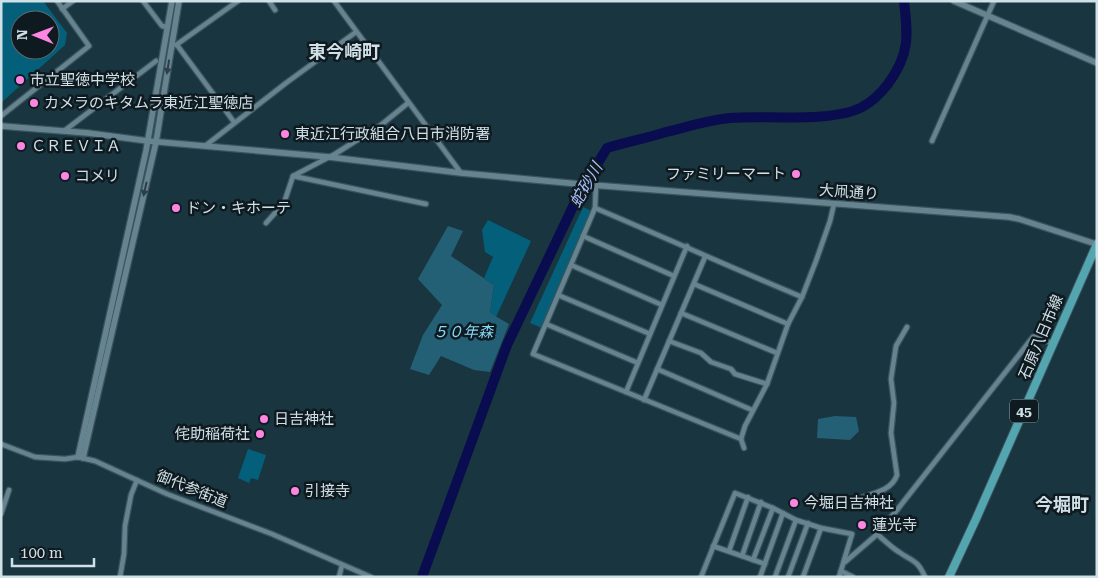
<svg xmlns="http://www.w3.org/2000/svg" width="1098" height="578" viewBox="0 0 1098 578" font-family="'Roboto Serif','Noto Sans JP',serif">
<rect width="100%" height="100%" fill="#19353f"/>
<g fill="#04607a" fill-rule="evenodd">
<path d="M1,1H43L67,33L65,45L1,103ZM20,20H50V50H20Z"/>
<path d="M583,207L592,211L542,328L530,323Z"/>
<path d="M488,220L531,241L496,317L490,314L494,285L484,278L493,257L485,252L482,230Z"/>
<path d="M248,449L266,455L258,480L251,478L249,483L238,478Z"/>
</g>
<g fill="#246075">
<path d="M448,226L463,231L451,256L494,285L490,313L509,324L490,372L474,370L441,356L429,375L410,369L423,335L442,305L418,279Z"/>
<path d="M835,416L856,417L859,431L850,440L817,438L818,419Z"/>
</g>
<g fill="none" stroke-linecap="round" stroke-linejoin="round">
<path stroke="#090c4f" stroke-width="10" d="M422,577L507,345L579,194L607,148C627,142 647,138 666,132C687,127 708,120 730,118C764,115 834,123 862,107C872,102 881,93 888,84C910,54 908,36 904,1"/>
<g stroke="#3b535c" stroke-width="7">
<g id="minor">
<path d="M143,1L162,26L167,27"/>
<path d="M269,1L275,10"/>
<path d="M334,1L461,173"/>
<path d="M62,9L73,1"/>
<path d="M176,45L238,1"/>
<path d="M177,45L234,122"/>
<path d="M1,116L89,46L57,1"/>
<path d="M64,131L156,61"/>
<path d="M932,141L994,1"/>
<path d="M205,146L286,83L356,32"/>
<path d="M293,176L426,204"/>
<path d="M596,185L595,208L533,354L741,439L744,448"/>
<path d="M595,208C664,237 732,268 802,297"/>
<path d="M266,223L284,203L293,176L335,154L381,125L408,103"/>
<path d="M583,236L674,276"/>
<path d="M571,265L662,305"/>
<path d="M694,284L788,324"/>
<path d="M558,295L650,334"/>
<path d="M681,313L777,353"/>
<path d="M546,324L638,363"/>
<path d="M669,341L701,353L711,362L731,369L735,374L767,384"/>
<path d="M657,369L752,410"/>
<path d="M626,392L687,246"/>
<path d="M644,400L705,257"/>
<path d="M741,439L745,426L767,384L788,324L802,297L816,261L830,221L834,204"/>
<path d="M1,444L35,457L65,459L78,457L95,461L167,494L272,534L371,577"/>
<path d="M857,499C871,494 892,491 897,475L891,433L894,403L891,379L896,346L907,327"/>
<path d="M1,514L9,490"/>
<path d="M877,534C884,540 891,547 899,552C913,562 917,559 925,577"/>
<path d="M713,546L765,564"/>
<path d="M729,551L748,497"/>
<path d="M742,556L761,502"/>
<path d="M753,560L773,508"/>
<path d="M845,562L874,537L897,510L1033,337L1036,336L1053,344"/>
<path d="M841,571L853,577"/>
<path d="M120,577L124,554L125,526L131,495L137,480"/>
<path d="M339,577L342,565"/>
<path d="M701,577L735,493L773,508L796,520L821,528L852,534L839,577"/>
<path d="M760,577L783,513"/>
<path d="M775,577L796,520"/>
<path d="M788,577L808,523"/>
<path d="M803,577L821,528"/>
</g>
</g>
<g stroke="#3b535c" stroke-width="8">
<g id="tertiary">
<path d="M954,1L1097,63"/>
<path d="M1,126L88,133L148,141L329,157L461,173L579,184L1009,217L1019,219L1096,244"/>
<path d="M78,457L146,151L172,1"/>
<path d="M83,458L156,142L179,1"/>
</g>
</g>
<g stroke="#3b535c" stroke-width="10">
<path id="primary" d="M949,577L976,519L1097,244"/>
</g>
<use href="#minor" stroke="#668490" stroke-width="4.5"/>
<use href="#tertiary" stroke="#668490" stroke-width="5.5"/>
<use href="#primary" stroke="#53a6b0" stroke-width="8"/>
</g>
<defs><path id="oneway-solid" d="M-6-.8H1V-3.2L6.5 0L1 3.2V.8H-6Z" transform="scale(1.25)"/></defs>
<g fill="#2d3f47">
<use href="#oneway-solid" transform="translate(168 67) rotate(99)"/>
<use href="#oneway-solid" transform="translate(145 189) rotate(103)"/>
</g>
<g fill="#fd86e2" stroke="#0e1a1f" stroke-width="2">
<circle cx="20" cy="80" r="5"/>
<circle cx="34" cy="103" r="5"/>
<circle cx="285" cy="134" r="5"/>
<circle cx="21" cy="146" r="5"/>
<circle cx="796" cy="174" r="5"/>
<circle cx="65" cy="176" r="5"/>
<circle cx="176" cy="208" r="5"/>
<circle cx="264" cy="419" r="5"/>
<circle cx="260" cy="434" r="5"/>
<circle cx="295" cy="491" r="5"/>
<circle cx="794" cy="503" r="5"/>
<circle cx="862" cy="525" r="5"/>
</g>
<g text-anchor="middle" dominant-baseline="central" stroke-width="5" stroke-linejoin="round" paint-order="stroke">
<rect fill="#0e1a1f" stroke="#96a5ab" stroke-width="1" x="1010" y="399.5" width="28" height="23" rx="4"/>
<g font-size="14" font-weight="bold" fill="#d0e0e7">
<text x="1024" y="411">45</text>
</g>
<g font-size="15" fill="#d0e0e7" stroke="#0e1a1f" text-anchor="start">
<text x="30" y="80">市立聖徳中学校</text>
<text x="44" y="103">カメラのキタムラ東近江聖徳店</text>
<text x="295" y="134">東近江行政組合八日市消防署</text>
<text x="31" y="146">ＣＲＥＶＩＡ</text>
<text x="786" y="174" text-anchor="end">ファミリーマート</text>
<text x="75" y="176">コメリ</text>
<text x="186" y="208">ドン・キホーテ</text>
<text x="274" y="419">日吉神社</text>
<text x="250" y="434" text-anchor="end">侘助稲荷社</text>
<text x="305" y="491">引接寺</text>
<text x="804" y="503">今堀日吉神社</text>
<text x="872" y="525">蓮光寺</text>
</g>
<g font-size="15" fill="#d0e0e7" stroke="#0e1a1f">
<text transform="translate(849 192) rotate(4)">大凧通り</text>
<text transform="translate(1041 337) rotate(-67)">石原八日市線</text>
<text transform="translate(192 489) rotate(22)">御代参街道</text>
</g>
<g font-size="15" font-style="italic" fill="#88d6f5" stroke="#0e1a1f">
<text x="463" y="332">５０年森</text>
</g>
<g font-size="16" font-style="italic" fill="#acc0fc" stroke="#0e1a1f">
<text transform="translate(586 185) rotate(-60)">蛇砂川</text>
</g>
<g font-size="18" font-weight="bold" fill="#d0e0e7" stroke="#0e1a1f">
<text x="344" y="51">東今崎町</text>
<text x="1062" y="504">今堀町</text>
</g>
</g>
<rect width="1098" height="578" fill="none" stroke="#d0e0e7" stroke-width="5"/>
<g transform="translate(35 35) rotate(271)"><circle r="24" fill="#0e1a1f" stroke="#5c696f"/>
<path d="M0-4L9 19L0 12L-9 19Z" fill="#fd86e2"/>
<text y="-8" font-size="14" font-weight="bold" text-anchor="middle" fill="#d0e0e7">N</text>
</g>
<path d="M12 558v8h82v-8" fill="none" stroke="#d0e0e7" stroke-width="2.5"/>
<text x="20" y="558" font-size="15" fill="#d0e0e7" stroke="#0e1a1f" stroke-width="4" paint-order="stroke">100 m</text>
</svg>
